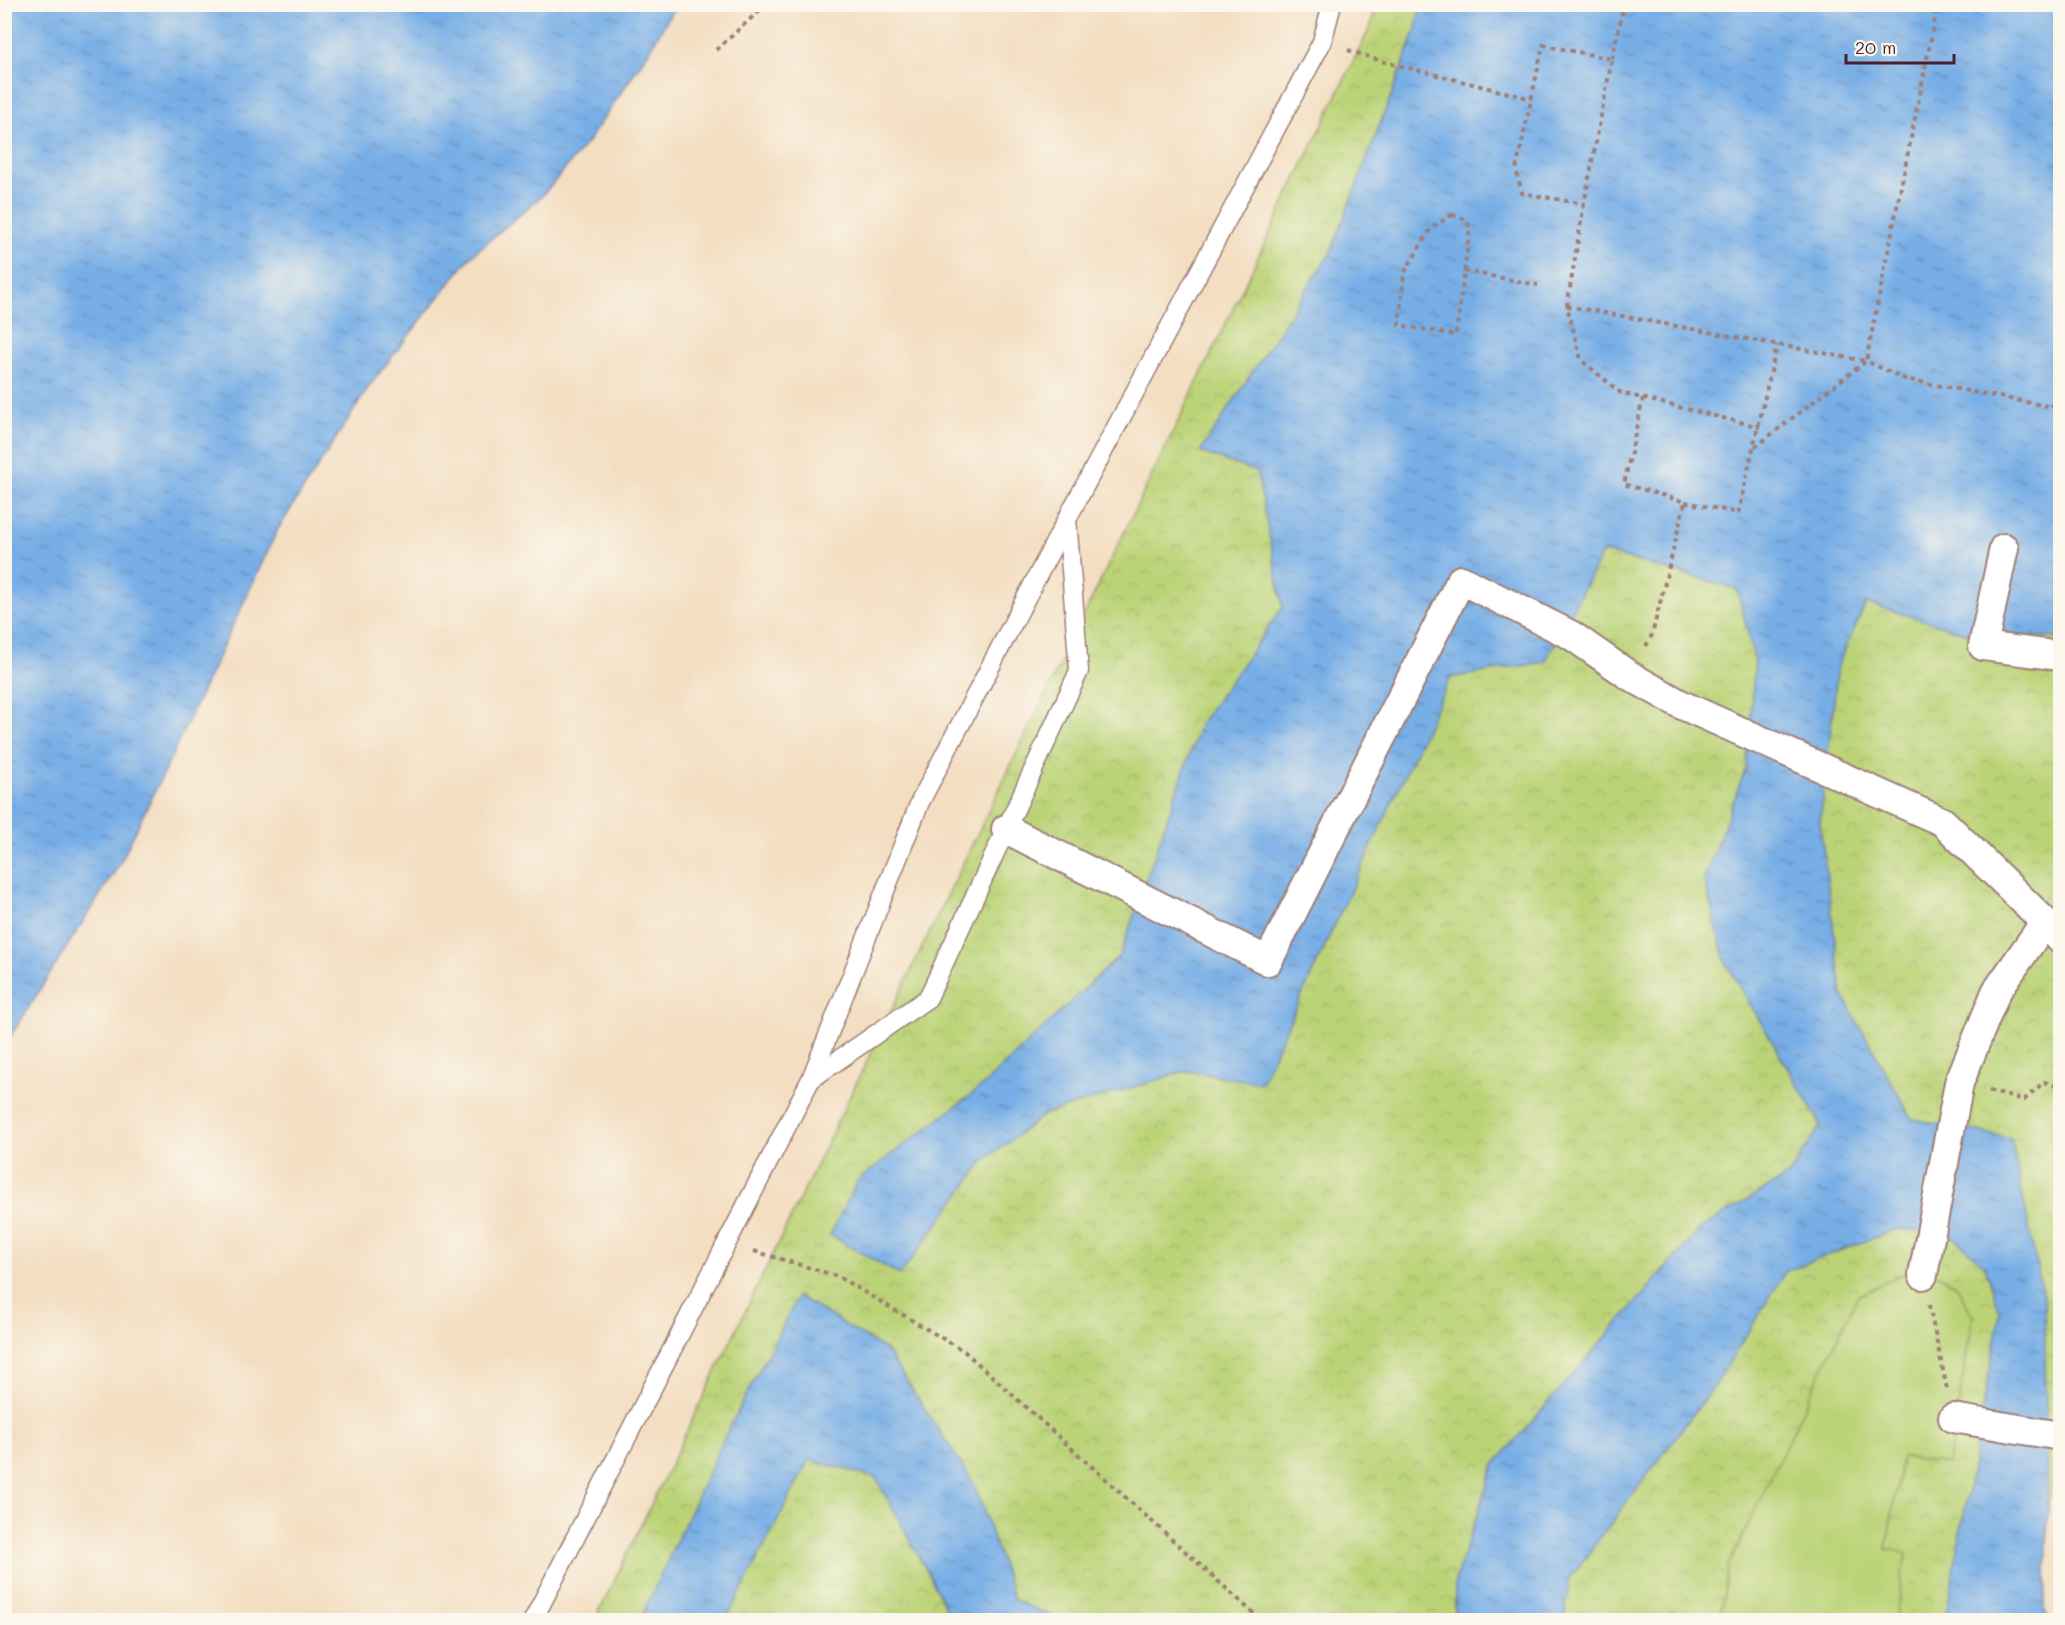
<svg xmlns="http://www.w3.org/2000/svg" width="2065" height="1625" viewBox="0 0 2065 1625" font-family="Mali,sans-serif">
<defs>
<pattern id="park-crowns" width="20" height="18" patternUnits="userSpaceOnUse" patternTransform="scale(1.5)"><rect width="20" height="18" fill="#bbd377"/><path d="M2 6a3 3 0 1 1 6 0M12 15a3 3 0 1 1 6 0" fill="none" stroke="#a2b567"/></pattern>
<pattern id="water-ripples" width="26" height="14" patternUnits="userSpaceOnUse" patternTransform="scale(1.5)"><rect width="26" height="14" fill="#77aee6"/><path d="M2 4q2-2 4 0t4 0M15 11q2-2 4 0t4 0" fill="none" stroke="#648dbb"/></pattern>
</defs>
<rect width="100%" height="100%" fill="#fbf7ec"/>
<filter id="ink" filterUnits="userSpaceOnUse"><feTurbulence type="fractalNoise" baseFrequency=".0167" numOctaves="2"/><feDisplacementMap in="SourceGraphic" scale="12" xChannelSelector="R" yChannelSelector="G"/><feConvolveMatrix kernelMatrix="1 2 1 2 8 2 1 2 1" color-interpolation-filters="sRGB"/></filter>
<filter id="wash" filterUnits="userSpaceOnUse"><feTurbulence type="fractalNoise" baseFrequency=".008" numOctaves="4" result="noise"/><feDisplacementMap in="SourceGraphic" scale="24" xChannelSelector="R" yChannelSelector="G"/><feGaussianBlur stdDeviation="1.35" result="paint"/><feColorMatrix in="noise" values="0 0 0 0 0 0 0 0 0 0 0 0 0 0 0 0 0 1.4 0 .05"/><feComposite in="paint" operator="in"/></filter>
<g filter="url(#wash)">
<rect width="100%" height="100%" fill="#f3dec1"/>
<path fill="url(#park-crowns)" stroke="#827951" stroke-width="1.5" d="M1377,5H2060V1437L2030,1620H595L1371,25Z"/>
<path fill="#bbd377" stroke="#827951" stroke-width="1.5" d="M1933,1272L1957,1286L1973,1317L1948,1464L1902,1457L1886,1549L1906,1553L1895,1620H1720L1728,1567L1857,1297L1899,1275Z"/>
<g fill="url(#water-ripples)" stroke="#606688" stroke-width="1.5">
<path d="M5,4L676,5L647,54L587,143L542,196L471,256L370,385L278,529L168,764L119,865L5,1045Z"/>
<path d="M1421,5H2060V638L1969,634L1866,603L1838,665L1820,824L1842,994L1912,1119L2011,1138L2044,1301L2048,1509L2045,1611L2048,1620H1945L2000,1312L1985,1266L1949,1233L1897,1229L1786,1271L1715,1385L1570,1578L1564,1620H1455V1580L1494,1465L1701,1228L1789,1175L1821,1125L1725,961L1704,879L1746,768L1755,661L1737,589L1603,552L1545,662L1450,678L1261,1083L1186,1071L1045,1114L985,1160L900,1275L830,1235L858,1180L980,1088L1120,955L1200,724L1283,607L1257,472L1200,452L1331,252L1415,33Z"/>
<path d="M798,1296L886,1350L975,1485L1014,1600L1061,1620H951L933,1582L876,1478L809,1460L726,1620H640L727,1432Z"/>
</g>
</g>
<g filter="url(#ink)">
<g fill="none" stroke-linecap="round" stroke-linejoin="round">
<g stroke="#9e7e76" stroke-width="21">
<g id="service">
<path d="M811,1079L928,998L1079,671L1067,519"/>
<path d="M533,1620L811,1079L920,802L1067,519L1322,42L1332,4"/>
</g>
</g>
<g stroke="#9e7e76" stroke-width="32">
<g id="pedestrian">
<path d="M2004,548L1983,646L2060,656"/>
<path d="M1006,829L1268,961L1461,580L1571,635L1630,676L1682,705L1943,822L2045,922L2060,939"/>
<path d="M1923,1275L1959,1083L1996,992L2045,922"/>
<path d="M1953,1418L2060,1436"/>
</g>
</g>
<g stroke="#9e7e76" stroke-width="4" stroke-dasharray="4.5 4.5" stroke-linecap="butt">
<path d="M1543,45L1612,59L1584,204L1522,193L1516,170Z"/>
<path d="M716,50L767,4"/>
<path d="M1348,50L1381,61L1532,99"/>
<path d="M1612,59L1624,4"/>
<path d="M1584,204L1567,306L1581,360L1621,393L1760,427"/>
<path d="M1452,215L1465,219L1470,228L1456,335L1399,325L1404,273L1432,227Z"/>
<path d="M1464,271L1538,285"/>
<path d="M1567,306L1866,361L1938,4"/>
<path d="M1643,398L1624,484L1685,502L1652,635L1646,646"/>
<path d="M1755,447L1866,361L1905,379L2052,407L2060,374"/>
<path d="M1685,502L1738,513L1777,345"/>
<path d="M1989,1091L2024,1100L2044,1082L2060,1086"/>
<path d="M754,1251L837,1276L964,1351L1261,1620"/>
<path d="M1929,1305L1947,1389"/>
</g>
<use href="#service" stroke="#fff" stroke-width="18"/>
<use href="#pedestrian" stroke="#fff" stroke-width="28"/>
</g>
</g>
<rect width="2065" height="1625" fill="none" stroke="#fbf7ec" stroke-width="24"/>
<path d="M1846 54v9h108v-9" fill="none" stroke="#4a1f2b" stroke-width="3"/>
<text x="1855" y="54" font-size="18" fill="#4a1f2b" stroke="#fbf7ec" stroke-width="4.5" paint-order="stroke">20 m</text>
</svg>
